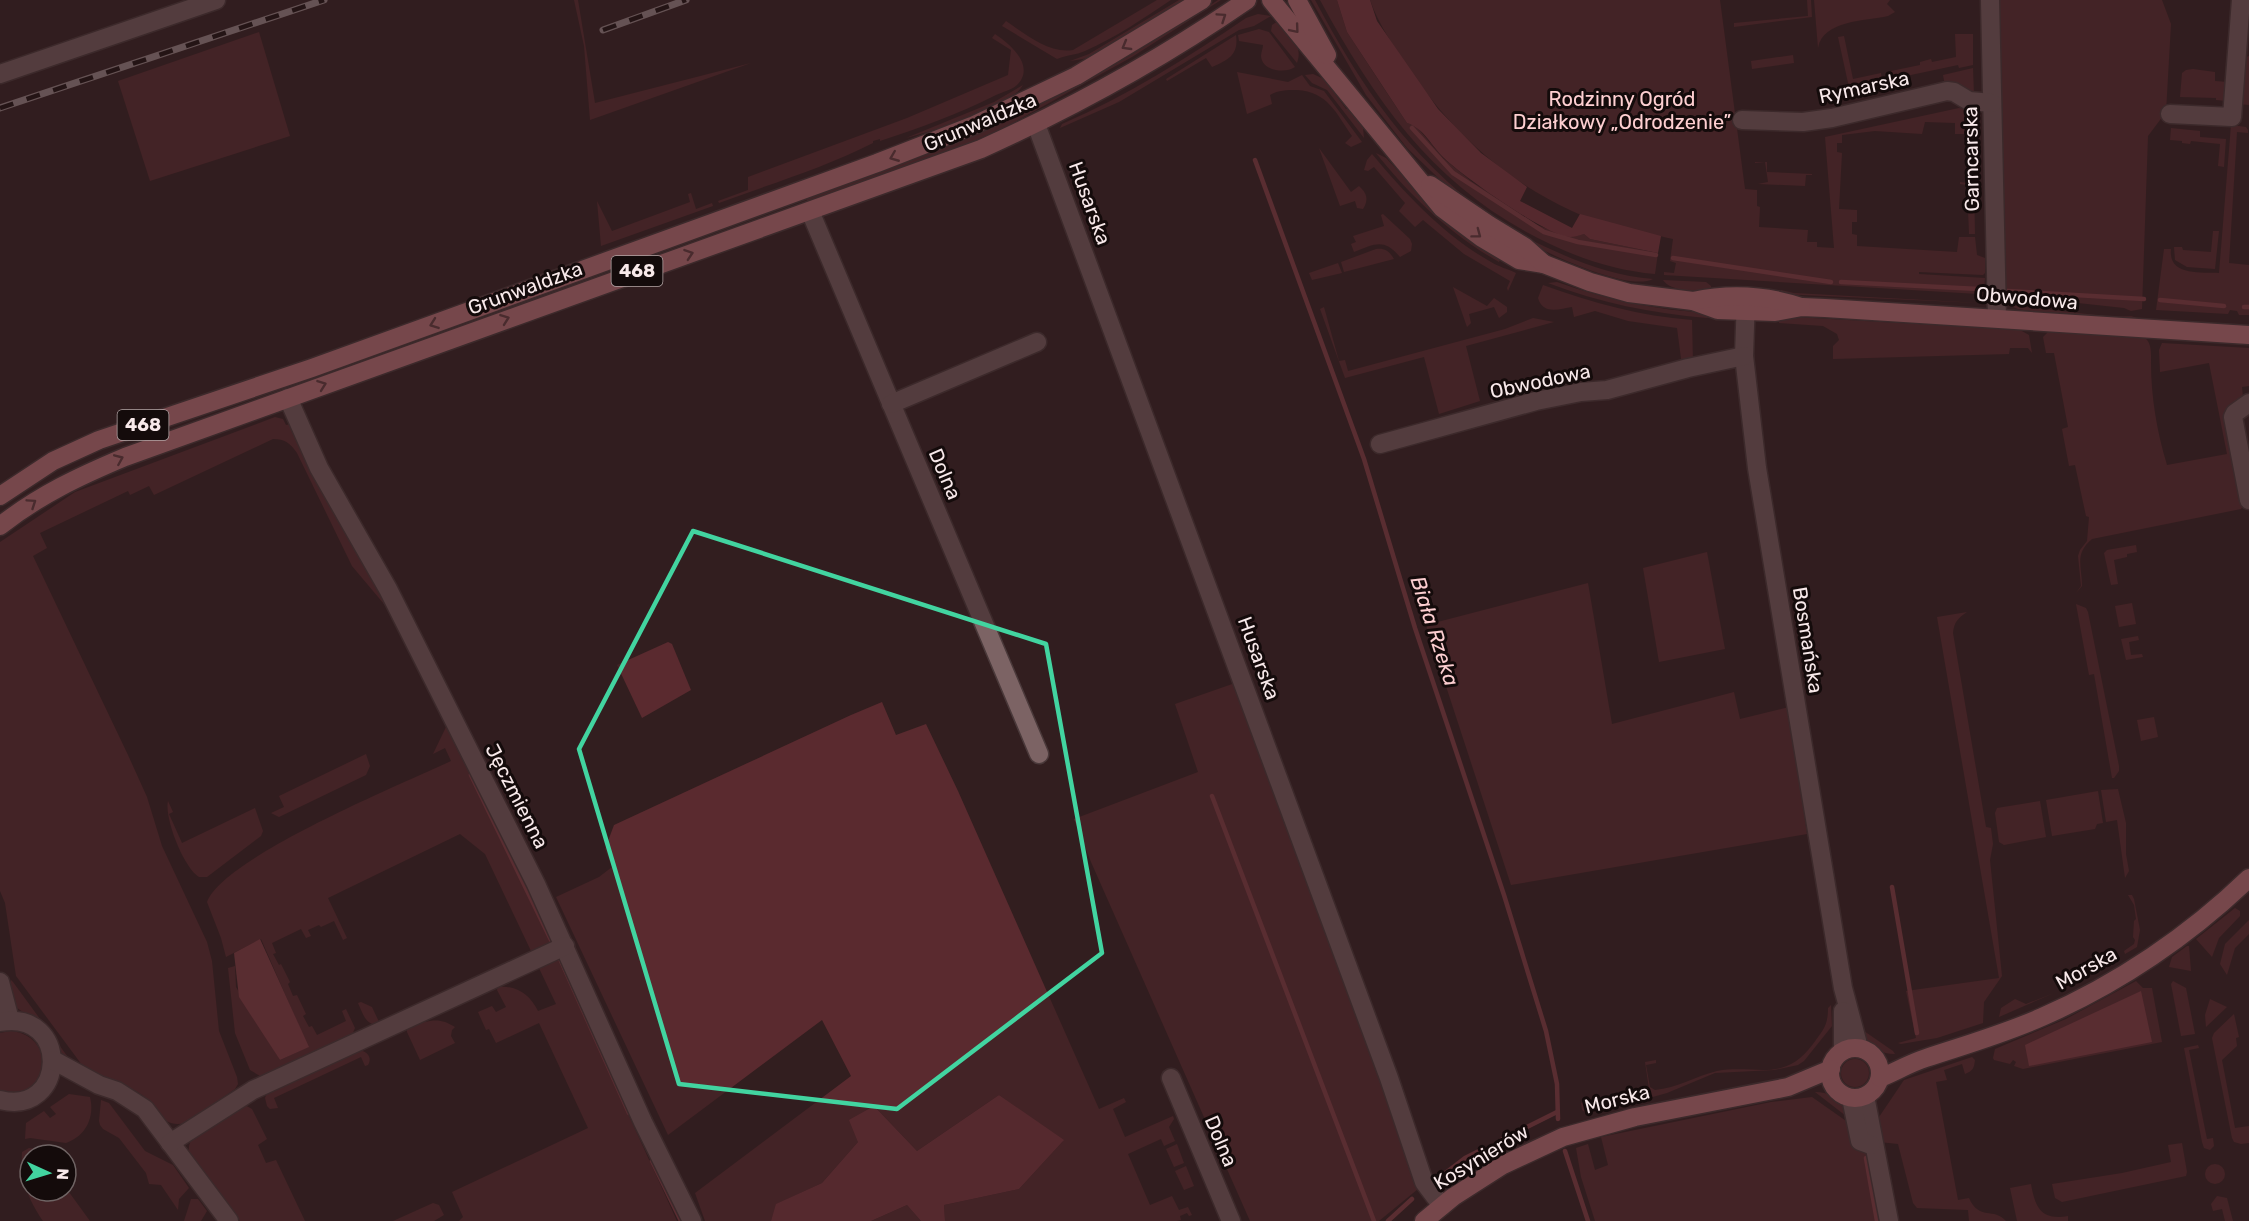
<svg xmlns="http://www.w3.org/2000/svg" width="2249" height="1221" viewBox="0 0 2249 1221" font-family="Rubik,sans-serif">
<rect width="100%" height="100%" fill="#321e1f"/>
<g fill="#5a2a2f">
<path d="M574,0H578L595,103L751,63L590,120L584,46Z"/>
<path d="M1157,0H1171C1144,18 1115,38 1085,51C1076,55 1066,55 1057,59L1002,26L1006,21C1025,34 1049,54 1073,50Z"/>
<path d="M1179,0H1186L1089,58L1070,61L1089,54Z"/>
<path d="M1218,0H1221L1132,57L1004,128L950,151L808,203L806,198C887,170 968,141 1044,102C1104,72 1162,37 1218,0Z"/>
<path d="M1311,0H1315C1361,87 1409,156 1488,215L1455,194L1407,148L1366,95Z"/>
<path d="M1320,0H1337L1347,32L1381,84L1407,123L1416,126L1443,158L1471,181L1537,225L1570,237L1584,234L1590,239L1658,253L1655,274C1619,271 1583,260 1550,244C1440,192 1379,109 1320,0Z"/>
<path d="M1370,0H1720L1745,189L1757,190V206L1760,207L1759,227L1808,230L1807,242H1817V247L1834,248L1825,137L1959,108L1967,109L1973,117V170L1967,165L1966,134H1955V123L1925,122L1922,134L1875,131L1842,135V143H1837V152L1842,153L1839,209L1857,210V222H1852V234L1857,235V246L1957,252L1959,237H1975L1977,255L1985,258V273L1983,275L1919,272V274L1985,278L1984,292L1978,294L1664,275V272L1674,273L1676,263L1670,261L1673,239C1642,232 1601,224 1572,211C1504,180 1449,129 1408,67C1393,45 1379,25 1370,0Z"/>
<path d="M1807,0H1811L1812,17L1734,27V23L1808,16Z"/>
<path d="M1814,0H1890L1887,4L1895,12L1888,16C1865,21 1823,20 1818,48Z"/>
<path d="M1996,0H2162L2171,24L2166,112L2148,136L2142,309L2131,311L2124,308L2003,295Z"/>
<path d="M1258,14L1271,16L1254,26L1239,30L1119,102L1060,128L1062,124C1127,96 1187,58 1246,18Z"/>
<path d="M1278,21C1289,33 1304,46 1297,63L1271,31L1272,25Z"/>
<path d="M1259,29L1269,32L1295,67C1285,74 1262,71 1261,56C1261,52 1263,49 1263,45L1239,41L1238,35Z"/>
<path d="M259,32L290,136L150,181L118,81Z"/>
<path d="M995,34C1010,44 1036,66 1017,85C1012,90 1002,92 996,95C958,114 920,128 880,141V139L873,141V143C824,168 770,184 719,203L718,201L748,190V177L907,118L1008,75L1011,50L992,38Z"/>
<path d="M1955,34H1973V65L1959,68L1958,65L1892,79L1891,71L1920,65V62L1931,59L1932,62L1956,57Z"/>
<path d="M1236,35C1239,55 1228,60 1212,67L1206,58L1167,81L1166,79Z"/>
<path d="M1844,36L1853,79L1881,73L1882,81L1867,84L1868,88L1850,92L1838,37Z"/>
<path d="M1793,55L1794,63L1752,69L1751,61Z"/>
<path d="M2249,56V105L2238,104L2246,57Z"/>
<path d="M1973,68L1974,95L1945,86L1943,75Z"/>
<path d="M2193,69L2215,72V81L2228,82L2227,101L2216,100V98L2180,97L2182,73L2186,70Z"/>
<path d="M1237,72L1288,82L1302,75L1310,86L1324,91L1362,142L1351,147L1345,143L1352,136C1336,113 1328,92 1297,90C1286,90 1279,90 1270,95L1272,104L1247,114Z"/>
<path d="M1313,74L1324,79L1346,109H1349L1363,128L1364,138L1327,90L1312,83L1305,75Z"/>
<path d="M1023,85C1008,110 936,130 906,138L994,102Z"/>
<path d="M2231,125L2246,127L2248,130V133L2237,132L2229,263L2249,265V315H2239L2237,311L2230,310L2228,314L2156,310L2164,249H2171C2168,276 2200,272 2219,273Z"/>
<path d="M2171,128L2200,131V137L2226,139L2224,167L2218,166L2220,144L2191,141L2190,144L2182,143V141L2170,140Z"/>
<path d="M1319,148L1351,192L1359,186C1367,193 1369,200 1363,209L1357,208L1355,201L1340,206Z"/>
<path d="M1376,153L1386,158L1416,190L1502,255L1499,262C1451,235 1410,196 1376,153Z"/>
<path d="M1372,154C1406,195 1445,236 1491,262C1499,267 1508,269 1516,273L1508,291L1507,288L1510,281L1464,254L1423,220L1415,227L1399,211L1405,203L1374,167L1368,171L1364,170L1367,160Z"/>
<path d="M1755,162H1767V172L1812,174V175H1806L1805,186L1758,184L1768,182L1765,162L1755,163Z"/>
<path d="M1960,182L1974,184L1975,234H1969L1967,185L1960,184Z"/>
<path d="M691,193L696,209L712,203L713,206L601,246L597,201L612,231L690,202L688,194Z"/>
<path d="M1383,214L1410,239L1412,244L1411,251L1400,257C1384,238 1375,244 1354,252L1351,244L1356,242L1353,236L1384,226L1381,215Z"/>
<path d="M2213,231H2219L2215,269L2187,267L2175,260L2174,247H2182L2183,250L2211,252Z"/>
<path d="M1523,236C1563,256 1608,276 1653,279C1628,292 1547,253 1521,239Z"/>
<path d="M1376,249C1385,248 1389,251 1394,259L1344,272L1341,262Z"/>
<path d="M1338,263L1342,273L1312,280L1309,273Z"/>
<path d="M1663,280L1706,282L1711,286V291C1696,290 1672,293 1663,280Z"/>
<path d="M1557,282C1609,300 1654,310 1710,313L1709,316L1707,318C1651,313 1600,303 1548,283Z"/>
<path d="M1543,285C1593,303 1640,316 1692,320L1693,363L1682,366L1677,328L1628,321L1595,311L1574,317L1572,307C1559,309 1543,315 1538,298Z"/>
<path d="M1453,287L1487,306L1494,298L1507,307V312L1499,318L1494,307L1469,314L1471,323L1467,327Z"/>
<path d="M1781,290L1794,293L1980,303L1780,294Z"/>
<path d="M2008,305L2114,317L2131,316L2137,318L2134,320L2078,318L2018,309Z"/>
<path d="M1324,307L1339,361L1345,360L1348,371L1505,329L1533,318L1554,322L1466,346L1480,401L1439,414L1424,357L1345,378L1320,309Z"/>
<path d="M1779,316L2020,330L2029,335L2032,353L2028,348H2010L2009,354L1833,359V346L1839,340L1837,334L1823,326L1779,323Z"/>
<path d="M2049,331L2144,337C2152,343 2151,353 2151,363C2151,397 2157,432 2167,465L2227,454L2209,363L2160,372L2159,350L2162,343L2249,348V386L2242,387L2243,398L2234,403L2244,504L2241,509L2092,539C2074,554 2082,566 2082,586L2076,593L2081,586L2078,556L2080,550L2087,541L2089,517L2086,516L2075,465L2069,466L2062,429L2068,427L2054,353H2046L2043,337Z"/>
<path d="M275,417L283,419L286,425L291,424L310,471L349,532L461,748L554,942L535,955L531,951L485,854L460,834L328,898L347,938L343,940L334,921L321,927L319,925L308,930L311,936L306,938L301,929L272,943L276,953L273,954L279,965L281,964L290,982L288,984L293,996L297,995L306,1014L303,1016L309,1027L312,1026L317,1035L346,1021L342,1011L346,1009L355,1028L352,1035L266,1075L260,1076L250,1070L235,1033L228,968L235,966L236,987L280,1060L308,1047L261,939L226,957L221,938L207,902C224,857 402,784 451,761L445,748L433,754L446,727L389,610L352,566L297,453C290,443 285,439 273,439L154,495L149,486L130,495L128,491L40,533L47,548L33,556L128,755L147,797L162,846L207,942L212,961L219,1031L237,1077L238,1084L235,1089L186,1123C161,1128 161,1111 146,1098C131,1085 100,1076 82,1068V1065L16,976L5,903L0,891V542L75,492Z"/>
<path d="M2136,545L2137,552L2127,554V557L2114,560L2118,584L2111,585L2104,553L2107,550Z"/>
<path d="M1707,552L1725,649L1659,662L1643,568Z"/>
<path d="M1588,583L1612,724L1734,692L1740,719L1789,707L1807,834L1511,885L1426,625Z"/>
<path d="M2132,603L2136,624L2119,627L2115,606Z"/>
<path d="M2076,604L2086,608L2088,612L2119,766V771L2114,778H2112L2094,674L2089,675Z"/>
<path d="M1967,612C1958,618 1954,622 1953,633L1986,827L1991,828L1993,844L1990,860L2002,976L1984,1002L1983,1023L1937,1038L1901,1044L1898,1043L1916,1038L1906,991L1999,978L1937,617Z"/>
<path d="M2138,636L2139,640L2129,642L2131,655L2142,654L2143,657L2126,660L2121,639Z"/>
<path d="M668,642L672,644L691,690L642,718L617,665Z"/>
<path d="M1238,682L1418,1189L1379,1221H1250L1091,862L1074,819L1198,772L1175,704Z"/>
<path d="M882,702L896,735L926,724L958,791L1099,1109L1124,1098L1126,1102L1113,1109L1125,1137L1173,1116L1174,1119L1169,1127L1175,1141L1164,1146L1161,1139L1128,1154L1150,1205L1172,1196L1179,1210L1188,1207L1192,1215L1189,1216L1187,1213L1180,1216L1181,1220L1177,1221H945L944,1205L1019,1189L1063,1141L999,1095L917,1151L874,1106L858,1142L822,1183L777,1204L771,1221H705L695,1193L851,1076L822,1020L668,1135L556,897L599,877L612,867L605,849L614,825L851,715Z"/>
<path d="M2154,717L2158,737L2141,741L2137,720Z"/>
<path d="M366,754L370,766L366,775L279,817L271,813L284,807L279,796Z"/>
<path d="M2118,789L2126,823V854L2129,871L2125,878L2117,820L2106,822L2101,790Z"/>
<path d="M2098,791L2103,823L2097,824L2095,829L2052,836L2046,800Z"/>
<path d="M168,801L173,812L169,814L182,843L255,808L263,831L261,836L207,877H199C184,868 164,818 168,801Z"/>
<path d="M2040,801L2046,837L2004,845L1999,842L1995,813L1997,808Z"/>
<path d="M2128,895H2132L2134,899L2140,930L2137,947L2125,954L2124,951L2134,944L2135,940L2133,937L2134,921L2136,919L2134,905Z"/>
<path d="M2235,908L2240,911V916L2219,938L2212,957L2196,939Z"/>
<path d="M2249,920V934L2235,948L2227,975L2220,964L2225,944Z"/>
<path d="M2187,946H2189L2191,971L2169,967L2172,957Z"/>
<path d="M557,958L677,1221H459L463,1217L452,1192L588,1128L539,1023L496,1043L489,1029L486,1030L478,1012L492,1006L496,1012L506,1007L497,990L498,987C517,985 530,995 538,1011L556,1004L538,966Z"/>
<path d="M11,980L13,982L73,1064L60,1056L43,1027L16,1007L10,989Z"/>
<path d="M2136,981L2143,988H2152L2162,1042L2023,1069L2014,1066L2016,1062L2013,1060L2010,1064L1994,1060L1993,1058L1995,1049L2066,1019Z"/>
<path d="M2173,981L2186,988L2195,1034L2181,1036L2171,984Z"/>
<path d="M2054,993L1999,1017L2001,1008L2015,999L2026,1004Z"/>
<path d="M2210,999L2227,1007L2206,1027L2205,1015Z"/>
<path d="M361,1002L372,1007L380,1024C366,1027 363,1014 358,1003Z"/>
<path d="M1831,1005L1832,1026L1804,1061L1798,1065L1774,1070L1715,1073L1667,1093L1649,1098L1647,1095L1637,1097V1100L1585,1112L1582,1110L1581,1103L1586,1100L1588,1106L1601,1104V1099L1649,1089L1645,1062L1656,1060V1063L1646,1065L1650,1087L1655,1090C1677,1088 1696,1076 1717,1071C1757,1064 1783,1084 1813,1044C1823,1030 1828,1026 1828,1008Z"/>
<path d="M2234,1014L2239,1037L2236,1038L2237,1046L2222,1060L2235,1128L2249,1126V1143L2241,1144L2234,1142L2232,1138L2212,1038L2214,1033Z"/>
<path d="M423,1020L424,1022C437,1019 444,1020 455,1027L452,1030L451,1036L455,1043L420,1060L407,1032V1029Z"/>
<path d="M10,1031C49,1033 56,1085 19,1093C13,1094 6,1092 0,1091V1033Z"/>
<path d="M1864,1031L1893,1051L1895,1054C1880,1054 1870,1047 1862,1034Z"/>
<path d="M2198,1045L2199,1048L2189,1050L2207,1139L2213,1138L2214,1146L2210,1150L2204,1148L2202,1142L2184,1048Z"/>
<path d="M359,1050C367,1051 373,1058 368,1065L365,1066L361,1057L274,1098L278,1108L270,1109L267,1106L265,1098L267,1093Z"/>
<path d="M1972,1057L1975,1060C1974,1068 1973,1071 1965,1074L1962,1064L1944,1070L1947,1080L1936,1082L1958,1200L1969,1198C1979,1221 1994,1207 2006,1221H1969L1968,1210L1917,1208L1913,1203L1898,1144L1879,1142L1877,1120L1904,1080Z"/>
<circle cx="1855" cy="1073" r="14"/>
<path d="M1815,1092C1828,1092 1837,1098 1845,1106L1846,1116Z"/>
<path d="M69,1094L90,1097C95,1117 86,1136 66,1143L30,1138L25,1139L26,1123L44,1111L50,1118L56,1114L50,1107Z"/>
<path d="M1812,1097L1849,1123L1870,1150L1887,1221H1595L1581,1177L1576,1148L1588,1144L1595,1170L1608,1165L1601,1137L1771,1102Z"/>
<path d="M101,1100L109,1103L145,1151L173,1165L189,1188L179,1199L178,1210L161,1185L149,1184L146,1173L119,1138L103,1129L100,1125L99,1121Z"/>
<path d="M243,1104L252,1109L267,1139L258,1145L266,1163L276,1160L305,1221H240C230,1211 191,1165 189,1153C188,1146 190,1141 194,1135Z"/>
<path d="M2182,1143L2187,1172L2186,1176L2062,1202L2055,1198L2052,1184L2122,1173L2171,1162L2168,1145Z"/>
<path d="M1177,1144L1184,1163L1174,1167L1166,1149Z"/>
<path d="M29,1148L39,1149L48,1155H30V1191H66V1188L90,1221H43C28,1199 20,1179 22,1152Z"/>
<circle cx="2215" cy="1174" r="10"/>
<path d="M1186,1166L1194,1186L1184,1190L1175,1171Z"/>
<path d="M2031,1184C2035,1207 2041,1221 2068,1216V1221H2017L2010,1188Z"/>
<path d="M2217,1196L2227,1198L2233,1221H2225L2222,1209L2213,1211L2211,1204Z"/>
<path d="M191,1199H198L207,1211L201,1221H184Z"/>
<path d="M433,1203L439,1205L444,1215L434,1221H393Z"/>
<path d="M907,1205L921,1221H871Z"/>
</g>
<g fill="#823942">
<path d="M1337,0H1370L1377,21L1438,109L1481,153L1527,187L1520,201L1572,228L1580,214L1661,236L1658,253L1590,239L1584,234C1580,235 1574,237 1570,237C1545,235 1464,177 1444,158C1432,147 1424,128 1407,123L1347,32Z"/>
<path d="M999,1095L1064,1140L1019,1189L944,1205L945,1221H921L907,1205L871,1221H771L776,1204L822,1183L858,1142L849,1120L874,1106L917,1151Z"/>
</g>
<g fill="#8a4048">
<path d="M260,939L309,1047L280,1060L239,997L234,953Z"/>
<path d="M2141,991L2152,1042L2029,1066L2025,1045Z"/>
</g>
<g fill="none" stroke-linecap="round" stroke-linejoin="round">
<g stroke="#8a4048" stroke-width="4.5">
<path d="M1412,128L1453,173L1544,232L1578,242L1656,255"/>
<path d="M1255,160L1364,459L1415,628L1504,895L1546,1031L1557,1084L1558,1119"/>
<path d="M1673,258L1831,282"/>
<path d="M1841,282L1979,289"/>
<path d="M2007,291L2144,299"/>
<path d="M2160,300L2224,306"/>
<path d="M2244,307H2249"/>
<path d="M471,775L552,942"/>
<path d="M1212,796L1374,1221"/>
<path d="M1892,887L1917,1033"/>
<path d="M560,959L629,1113"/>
<path d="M1501,1140L1557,1112"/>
<path d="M1565,1151L1588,1221"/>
<path d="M1866,1158L1877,1221"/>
<path d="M652,1161L681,1221"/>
<path d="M1439,1178L1465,1158L1481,1150"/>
<path d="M1388,1221L1412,1199"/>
</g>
<g stroke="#4a393a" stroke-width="21">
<g id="minor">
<path d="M1990,0L1997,318"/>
<path d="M0,74L216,0"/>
<path d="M2170,114L2232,117L2241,0"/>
<path d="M1742,120L1803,122L1832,118L1947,91L1954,92L1969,101L1992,103"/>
<path d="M1036,124L1389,1078L1424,1182L1442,1206"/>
<path d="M810,211L1039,754"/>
<path d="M1746,297L1744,356L1757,468L1843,988L1859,1048"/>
<path d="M288,398L319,468L388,589L536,884L643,1122L692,1221"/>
<path d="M2249,403L2235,413L2233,417L2249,500"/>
<path d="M891,404L1037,342"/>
<path d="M1380,444L1536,401L1581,392L1607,390L1688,368L1744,356"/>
<path d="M0,982L10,1020"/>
<path d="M0,1022C71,1009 67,1117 0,1100"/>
<path d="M1843,1051V1011"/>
<path d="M53,1060L99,1085L117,1091L145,1109L229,1221"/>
<path d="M1171,1078L1231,1221"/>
<path d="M1865,1096L1889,1221"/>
<path d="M1851,1098L1860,1141L1871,1145"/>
<path d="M170,1143L253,1090L565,946"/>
</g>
</g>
<g stroke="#4a393a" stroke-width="21">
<g id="major">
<path d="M1271,0L1442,208L1482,238L1519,260L1544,264L1590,282L1629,293L1693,301L1718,310L1775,312L1802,307L1825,308L2249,335"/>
<path d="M1297,0L1327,55"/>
<path d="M1430,185L1489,225L1525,247L1544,264"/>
<path d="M1693,301C1730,293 1766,295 1801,307"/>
<path d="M0,496L53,461L99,440L312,368L497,301L877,163L972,126L1076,76L1202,0"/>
<path d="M0,526C39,495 80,476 125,457L981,149C1074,107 1163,58 1247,0"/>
<circle cx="1855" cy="1073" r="25"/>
<path d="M1880,1078C1895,1072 1910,1063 1926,1058C1965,1045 2004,1034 2042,1017C2118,984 2190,935 2249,878"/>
<path d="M1424,1221L1453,1197L1503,1165L1563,1137L1635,1117L1788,1087L1831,1069"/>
</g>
</g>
<use href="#minor" stroke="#7c6364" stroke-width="18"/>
<use href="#major" stroke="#cb7a81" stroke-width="18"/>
<g stroke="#a59394" stroke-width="7">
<g id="rail">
<path d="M603,30L686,0"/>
<path d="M0,108L324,0"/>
</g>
</g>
<use href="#rail" stroke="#140b0b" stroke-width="4.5" stroke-dasharray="14" stroke-linecap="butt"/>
</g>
<defs><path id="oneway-chevron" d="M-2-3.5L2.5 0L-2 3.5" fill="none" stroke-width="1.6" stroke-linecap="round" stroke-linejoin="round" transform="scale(1.5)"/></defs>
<g stroke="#663d40">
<use href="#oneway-chevron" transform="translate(1222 17) rotate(-34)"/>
<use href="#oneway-chevron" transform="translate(1295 29) rotate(50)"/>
<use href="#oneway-chevron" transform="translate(1126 46) rotate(150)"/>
<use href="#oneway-chevron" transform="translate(894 157) rotate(158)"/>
<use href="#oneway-chevron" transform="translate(1477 234) rotate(37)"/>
<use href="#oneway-chevron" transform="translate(689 254) rotate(-19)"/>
<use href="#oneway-chevron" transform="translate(505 319) rotate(-20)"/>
<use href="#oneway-chevron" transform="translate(434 324) rotate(160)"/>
<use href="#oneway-chevron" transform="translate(322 385) rotate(-20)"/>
<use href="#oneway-chevron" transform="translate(119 459) rotate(-23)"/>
<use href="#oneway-chevron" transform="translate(32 503) rotate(-34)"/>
</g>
<path d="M0 0H2249V1221H0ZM693,531L1046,644L1102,953L897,1109L679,1084L579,749Z" fill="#321e1f" fill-opacity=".55" fill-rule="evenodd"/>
<path fill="none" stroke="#42d4a0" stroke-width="4.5" stroke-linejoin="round" d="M693,531L1046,644L1102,953L897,1109L679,1084L579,749Z"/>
<g text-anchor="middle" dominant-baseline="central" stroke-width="6" stroke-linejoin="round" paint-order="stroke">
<g fill="#140b0b" stroke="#b4a6a7" stroke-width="1.5">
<rect x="611.5" y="256" width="51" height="30" rx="4.5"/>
<rect x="117.5" y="410" width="51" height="30" rx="4.5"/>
</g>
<g font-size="18" font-weight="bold" fill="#f8e9ea">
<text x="637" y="271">468</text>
<text x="143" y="425">468</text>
</g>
<g font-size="20" fill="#f8e9ea" stroke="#140b0b">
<text transform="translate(1864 87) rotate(-12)">Rymarska</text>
<text transform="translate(980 122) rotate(-23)">Grunwaldzka</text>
<text transform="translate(1971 159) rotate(-91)">Garncarska</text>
<text transform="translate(1090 203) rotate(70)">Husarska</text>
<text transform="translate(525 288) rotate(-20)">Grunwaldzka</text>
<text transform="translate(2027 298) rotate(5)">Obwodowa</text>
<text transform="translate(1540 381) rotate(-12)">Obwodowa</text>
<text transform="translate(945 474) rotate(67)">Dolna</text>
<text transform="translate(1808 640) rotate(81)">Bosmańska</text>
<text transform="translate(1259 658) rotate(70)">Husarska</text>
<text transform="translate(517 796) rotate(63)">Jęczmienna</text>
<text transform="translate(2086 968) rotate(-29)">Morska</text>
<text transform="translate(1617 1099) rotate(-14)">Morska</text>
<text transform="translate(1221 1141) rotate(67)">Dolna</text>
<text transform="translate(1481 1157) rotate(-31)">Kosynierów</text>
</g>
<g font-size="20" fill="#fecfd1" stroke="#140b0b">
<text x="1622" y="99">Rodzinny Ogród<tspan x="1622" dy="23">Działkowy „Odrodzenie”</tspan></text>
</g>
<g font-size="21" font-style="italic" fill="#fcced0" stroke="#140b0b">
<text transform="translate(1435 631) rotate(72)">Biała Rzeka</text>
</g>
</g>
<g transform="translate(48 1173) rotate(94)"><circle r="28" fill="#140b0b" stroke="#6f6464" stroke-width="1.5"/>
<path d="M0-4.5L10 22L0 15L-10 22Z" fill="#42d4a0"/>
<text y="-9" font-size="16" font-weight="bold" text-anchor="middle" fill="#f8e9ea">N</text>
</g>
</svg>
